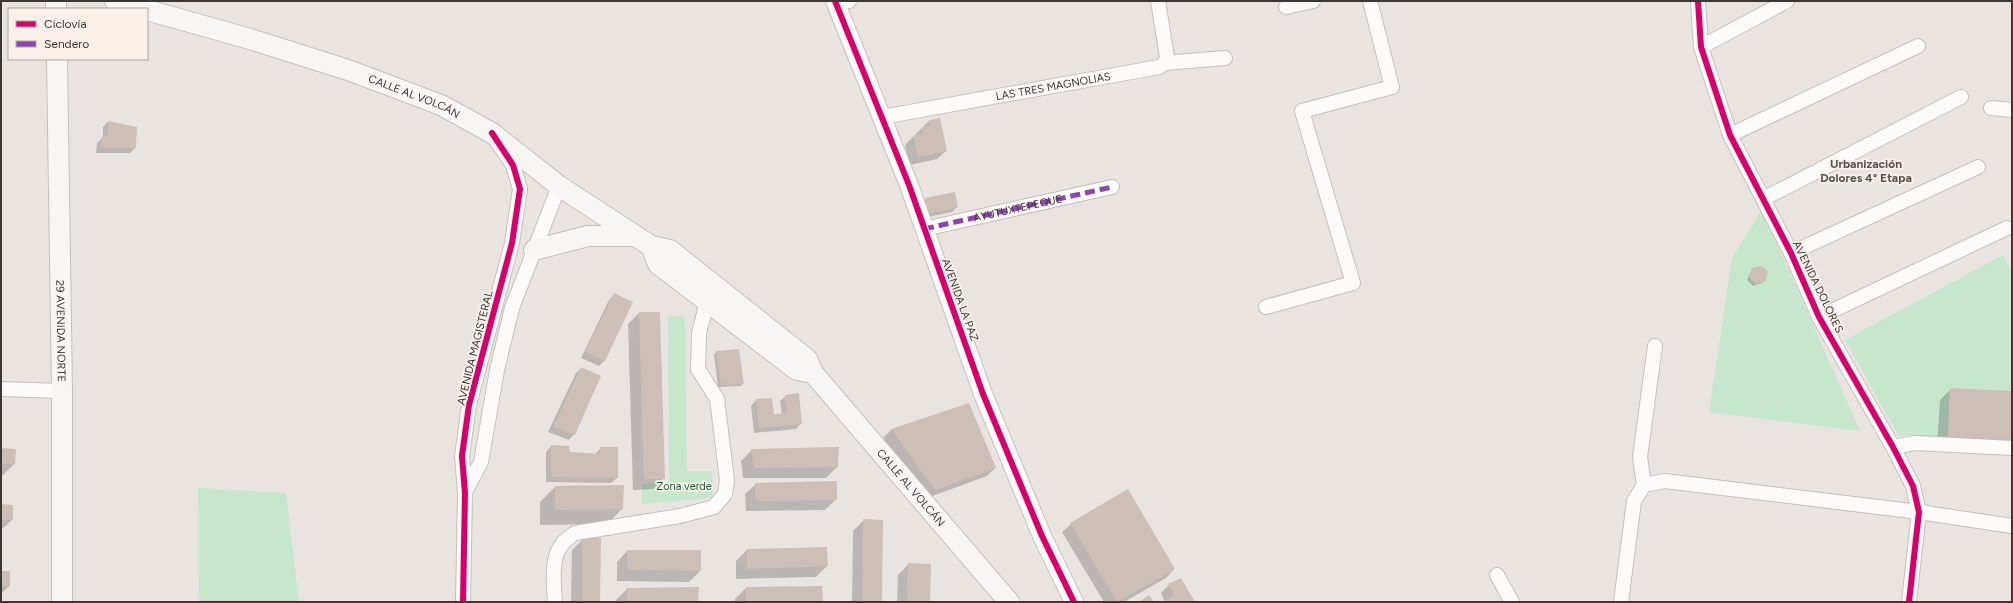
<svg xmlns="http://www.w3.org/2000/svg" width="2013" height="603" viewBox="0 0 2013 603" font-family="Figtree,sans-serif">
<rect width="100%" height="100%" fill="#eae4e0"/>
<g fill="#c6e7cc">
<path d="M1762,210L1860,431L1709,412L1732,258Z"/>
<path d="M2003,255L2012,274V391L1950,388L1948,437L1898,435L1845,340Z"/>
<path d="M668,315L685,317L687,471H712L713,498L642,504V484L669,482Z"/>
<path d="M198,488L286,493L299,602H199Z"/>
</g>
<g fill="#0003">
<path d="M929,121L946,151L937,159L910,165L905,145Z"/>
<path d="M108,122L135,148L130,153H96L97,143L103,137V127Z"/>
<path d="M926,199L957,207L952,212L923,218L920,205Z"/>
<path d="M1752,269L1765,280L1762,283L1753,286L1747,280Z"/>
<path d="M615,294L604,361L599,366L581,358L609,300Z"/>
<path d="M639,313L664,478L653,489L633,490L628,324Z"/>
<path d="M717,352L743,383L741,386L718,387L714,354Z"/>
<path d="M582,368L574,434L569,440L548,432L576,373Z"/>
<path d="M1951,389L2012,392V446L1937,448L1940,400Z"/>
<path d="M786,396L801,423L796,429L754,433L751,406L756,400L774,415L782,414L780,401Z"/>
<path d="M892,429L995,468L987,476L927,498L883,438Z"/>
<path d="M551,446L569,453L595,454L601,448L617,478L611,483L546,482V452Z"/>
<path d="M1,449L15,450L14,464L1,477Z"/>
<path d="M752,450L837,467L826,478H743L741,461Z"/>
<path d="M756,484L836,499L825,510L746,511L745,494Z"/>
<path d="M555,487L622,509L607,524L540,525V502Z"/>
<path d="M1,505L12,520L1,530Z"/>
<path d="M864,520L881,602H852L853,531Z"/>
<path d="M1071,524L1174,569L1166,578L1124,602H1104L1062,532Z"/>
<path d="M583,539L599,602H571L572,550Z"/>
<path d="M747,550L827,566L816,577L736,579V561Z"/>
<path d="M627,551L700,571L689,582L617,581V562Z"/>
<path d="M909,564L929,602H897L898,575Z"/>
<path d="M1,572L9,586L1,594Z"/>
<path d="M1169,585L1194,602H1165L1161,593Z"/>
<path d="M746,588L822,602H735V599Z"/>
<path d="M627,589L697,602H616V600Z"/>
</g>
<g fill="#cebfb6">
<path d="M940,118L947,151L918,157L913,136L923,134L922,128L930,126L929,120Z"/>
<path d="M108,121L137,127L136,148H101L102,136L108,135Z"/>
<path d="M955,192L958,207L928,214L925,198Z"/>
<path d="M1762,266L1768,272L1766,281L1756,284L1749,277L1752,268Z"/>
<path d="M614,293L633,302L605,361L585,352Z"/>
<path d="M639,312H660L665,479H644Z"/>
<path d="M739,349L744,384L721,385L716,351Z"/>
<path d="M581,367L601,376L575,435L553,427Z"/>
<path d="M1950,388L2012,391V440L1948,437Z"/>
<path d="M799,393L802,424L759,428L756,399L772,398L774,414L787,413L785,395Z"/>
<path d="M969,403L996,468L935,490L891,429Z"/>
<path d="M551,445L569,446L570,452L600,454V447H618V478L551,477Z"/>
<path d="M839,447L838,467L754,468L751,449Z"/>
<path d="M1,448L16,449L15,464H1Z"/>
<path d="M837,481V500L756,501L755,483Z"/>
<path d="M624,485L623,509L555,510V486Z"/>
<path d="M1128,489L1175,569L1117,602L1070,523Z"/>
<path d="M1,504L13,505V520H1Z"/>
<path d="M863,519L883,520L882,602H862Z"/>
<path d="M582,538H601L600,602H582Z"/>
<path d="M827,547L828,566L747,569V549Z"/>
<path d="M627,550H701V571L628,570Z"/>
<path d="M908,563L931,564L930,602H907Z"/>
<path d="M1,571H10V587L1,586Z"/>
<path d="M1181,578L1195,602H1164L1174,595L1168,584Z"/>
<path d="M822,586L823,602H746V587Z"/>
<path d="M699,587L698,602H627V588Z"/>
<path d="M1149,595L1154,602H1139Z"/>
</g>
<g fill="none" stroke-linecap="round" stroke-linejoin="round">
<g stroke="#c5c0bd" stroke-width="16">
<g id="minor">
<path d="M1158,1L1167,57L1165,63"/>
<path d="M1698,1L1701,47L1730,135L1791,253L1819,317L1893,447L1913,486L1919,512L1909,602"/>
<path d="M836,4L849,1"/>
<path d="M1286,7L1313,1"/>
<path d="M1701,47L1787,1"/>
<path d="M1991,108L2012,110"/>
<path id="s1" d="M882,117L1159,67L1165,63L1225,58"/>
<path d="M1730,135L1918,46"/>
<path d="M1763,199L1961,97"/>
<path id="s2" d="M924,229L1112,187"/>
<path d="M1791,253L1978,167"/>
<path d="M1266,307L1353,283L1302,111L1392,87L1370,1"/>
<path d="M1819,317L2007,228"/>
<path d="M1,389L62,391"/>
<path d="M1893,447L1915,443L2012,448"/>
<path d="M1644,485L1665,481L1919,512L2012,526"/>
<path d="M465,492L481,462L497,370L512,308L559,186"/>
<path d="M1497,575L1512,602"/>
<path d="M463,602L465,493L462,456L469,405L512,243L520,189L513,165L498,143"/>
<path d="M555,602C554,585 550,557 563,543C566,539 571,536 575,533L680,516L714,507L725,494L727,480L717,399L698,369L699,333L707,302"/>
<path d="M1621,602L1634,501L1644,485L1640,457L1655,346"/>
</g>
</g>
<g stroke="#c5c0bd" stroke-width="20">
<path id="tertiary" d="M835,1L909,185L983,394L1042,536L1074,602"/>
</g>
<g stroke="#c5c0bd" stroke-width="22">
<g id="secondary">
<path d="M56,1V9"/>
<path d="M115,1L143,9"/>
<path id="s3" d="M147,10L250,39L348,70L441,105L492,133L559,186L651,246L670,250L807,359L813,373L1009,602"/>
<path id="s4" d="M57,59L62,391V602"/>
<path d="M651,246L658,264L797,370L813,373"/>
<path d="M534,250L588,236H636"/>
</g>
</g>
<use href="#minor" stroke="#fcfbfa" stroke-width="14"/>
<use href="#tertiary" stroke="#fcfbfa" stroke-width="18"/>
<use href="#secondary" stroke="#f8f6f4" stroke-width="20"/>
<path stroke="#8e44ad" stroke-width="5" stroke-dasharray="10 5" stroke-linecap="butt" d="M924,229L1112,187"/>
<g stroke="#faf0ea" stroke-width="8">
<g id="cycleway">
<path d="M835,1L909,185L983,394L1042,536L1074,602"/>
<path d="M1698,1L1701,47L1730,135L1791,253L1819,317L1893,447L1913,486L1919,512L1909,602"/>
<path d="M463,602L465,493L462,456L469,405L512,243L520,189L513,165L492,133"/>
</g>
</g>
<use href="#cycleway" stroke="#d6006c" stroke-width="6"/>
</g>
<g text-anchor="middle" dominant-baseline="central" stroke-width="3.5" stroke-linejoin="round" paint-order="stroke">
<g font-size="11" fill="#3b3734" stroke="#faf0ea">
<text stroke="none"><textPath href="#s1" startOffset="174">LAS TRES MAGNOLIAS</textPath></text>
<text stroke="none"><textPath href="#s3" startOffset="281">CALLE AL VOLCÁN</textPath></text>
<text stroke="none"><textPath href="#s2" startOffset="96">AYUTUXTEPEQUE</textPath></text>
<text transform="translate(1818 287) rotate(64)">AVENIDA DOLORES</text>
<text transform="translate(960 300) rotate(70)">AVENIDA LA PAZ</text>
<text stroke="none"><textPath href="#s4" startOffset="272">29 AVENIDA NORTE</textPath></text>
<text transform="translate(475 348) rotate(-76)">AVENIDA MAGISTERAL</text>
<text stroke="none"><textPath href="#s3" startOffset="923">CALLE AL VOLCÁN</textPath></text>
</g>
<g font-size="11" fill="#1a663a" stroke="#faf0ea">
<text x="684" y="486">Zona verde</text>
</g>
<g font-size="12" font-weight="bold" fill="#58504b" stroke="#faf0ea">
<text x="1866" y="164">Urbanización<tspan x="1866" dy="14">Dolores 4° Etapa</tspan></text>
</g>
</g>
<rect width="2013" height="603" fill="none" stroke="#3b3734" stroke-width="4"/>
<rect x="8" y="8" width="140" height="52" fill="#faf0ea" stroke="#aea6a1"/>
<rect x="16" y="21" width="20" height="6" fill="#d6006c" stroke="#aea6a1"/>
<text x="44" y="28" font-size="12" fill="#3b3734">Ciclovía</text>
<rect x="16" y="41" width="20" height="6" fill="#8e44ad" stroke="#aea6a1"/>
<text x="44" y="48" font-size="12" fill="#3b3734">Sendero</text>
</svg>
